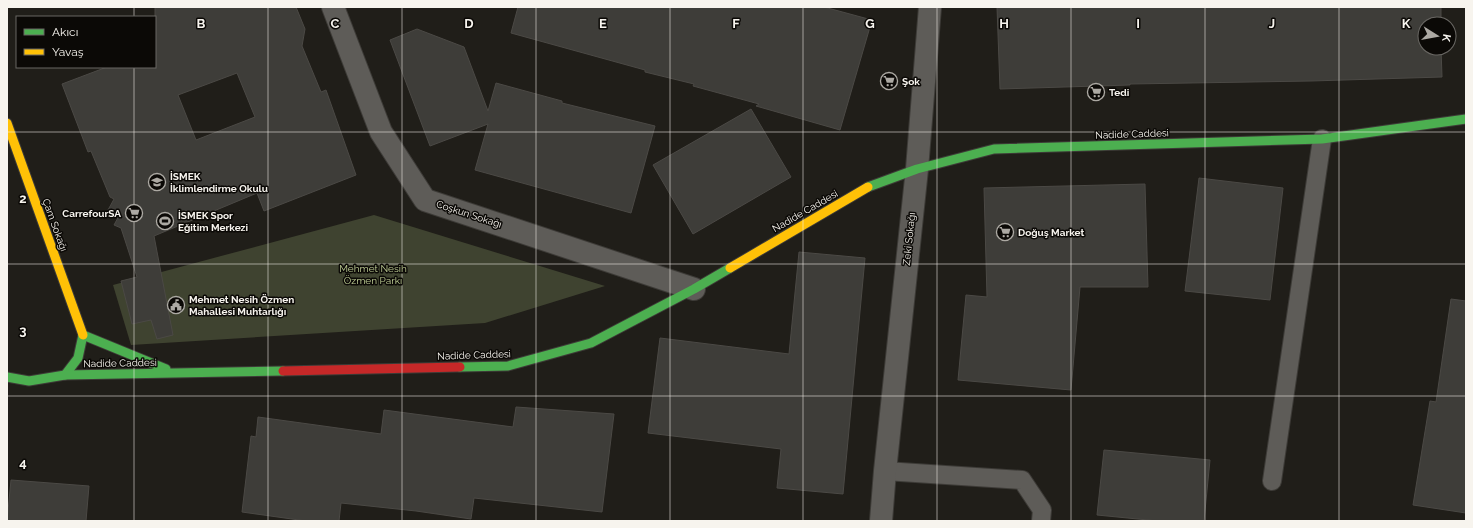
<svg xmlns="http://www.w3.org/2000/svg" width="1473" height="528" viewBox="0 0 1473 528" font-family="Raleway,sans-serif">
<rect width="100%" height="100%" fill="#201e19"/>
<path fill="#3f4330" d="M374,215L605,286L485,323L131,345L113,285Z"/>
<g fill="#3e3d39" stroke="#4b4945" fill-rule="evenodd">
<path d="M155,7H296L305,29L302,46L321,92L326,90L356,175L264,211L257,193L154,236L173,335L157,339L151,320L132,324L121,281L137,277L121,228L114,225L120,214L108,210L114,199L110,197L91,151L88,152L62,84L107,67H155ZM237,73L255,117L196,140L178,95Z"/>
<path d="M518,7H824L872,20L840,130L756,106L759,104L693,86L694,84L645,72V70L511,33Z"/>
<path d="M997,7H1441V24H1425V48H1441L1442,77L1311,81L1130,84V85L1000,89Z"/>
<path d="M417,29L464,47L488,111L496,83L562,101V103L655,126L631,213L475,170L488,124L430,146L390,40Z"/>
<path d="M751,109L791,177L693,234L653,165Z"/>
<path d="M1199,178L1283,188L1270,300L1185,291Z"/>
<path d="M1145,184L1148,287H1080L1071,390L958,380L966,295L987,297L984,188Z"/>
<path d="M799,252L865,258L843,494L777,488L781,449L648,433L660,338L789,354Z"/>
<path d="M1451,299L1466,301V513L1413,505L1430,401L1436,402Z"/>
<path d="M516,407L614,414L602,512L474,498L471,519L416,511L341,503L339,521H306L242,512L251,436L256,437L258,417L381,434L384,410L513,427Z"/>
<path d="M1104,450L1210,460L1204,521H1158L1097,515Z"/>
<path d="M11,480L89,486L86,521H7Z"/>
</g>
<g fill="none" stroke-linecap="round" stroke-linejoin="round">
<g stroke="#3d3b37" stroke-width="20">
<g id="lane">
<path d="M885,471L1022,480L1042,510L1041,521"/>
<path d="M1272,481L1322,139"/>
</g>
</g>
<g stroke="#3d3b37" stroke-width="24">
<g id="street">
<path d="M333,7L381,132L425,200L694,289"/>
<path d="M881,521L885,471L917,169L930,7"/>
</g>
</g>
<g stroke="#3d3b37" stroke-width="11">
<g id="fast">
<path d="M868,187L917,169L994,149L1322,139L1466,119"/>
<path d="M83,335L166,369"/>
<path d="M460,367L508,366L591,343L694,289L730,268"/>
<path d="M65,375L78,358L83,335"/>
<path d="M7,377L29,381L65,375L283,371"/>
</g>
</g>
<g stroke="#3d3b37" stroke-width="11">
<g id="slow">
<path d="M7,123L83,335"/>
<path d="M730,268L868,187"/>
</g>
</g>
<g stroke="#3d3b37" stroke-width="11">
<path id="jam" d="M283,371L460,367"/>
</g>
<use href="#lane" stroke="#5e5c58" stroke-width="18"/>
<use href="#street" stroke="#5e5c58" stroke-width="22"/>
<use href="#fast" stroke="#4caf50" stroke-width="9"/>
<use href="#slow" stroke="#ffc107" stroke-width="9"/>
<use href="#jam" stroke="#c62828" stroke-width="9"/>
</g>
<path fill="none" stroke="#f7f4ee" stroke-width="1" stroke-opacity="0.55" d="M134,7V17M268,7V521M402,7V521M536,7V521M670,7V521M803,7V521M937,7V521M1071,7V521M1205,7V521M1339,7V521M134,67V521M7,132H1466M7,264H1466M7,396H1466"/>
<defs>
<g id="supermarket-ring" transform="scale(0.9)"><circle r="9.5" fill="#0b0906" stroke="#aca9a3" stroke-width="1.5"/><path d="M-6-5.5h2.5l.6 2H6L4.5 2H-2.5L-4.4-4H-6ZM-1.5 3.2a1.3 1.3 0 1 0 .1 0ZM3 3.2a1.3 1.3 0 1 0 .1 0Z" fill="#aca9a3"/></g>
<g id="school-ring" transform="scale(0.9)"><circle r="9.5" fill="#0b0906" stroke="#aca9a3" stroke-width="1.5"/><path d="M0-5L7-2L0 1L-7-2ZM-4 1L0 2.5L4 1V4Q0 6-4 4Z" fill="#aca9a3"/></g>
<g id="stadium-ring" transform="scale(0.9)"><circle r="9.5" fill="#0b0906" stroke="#aca9a3" stroke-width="1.5"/><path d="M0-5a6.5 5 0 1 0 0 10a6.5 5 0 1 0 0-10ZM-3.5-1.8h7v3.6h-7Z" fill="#aca9a3"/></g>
<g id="civic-ring" transform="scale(0.9)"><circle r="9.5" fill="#0b0906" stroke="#aca9a3" stroke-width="1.5"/><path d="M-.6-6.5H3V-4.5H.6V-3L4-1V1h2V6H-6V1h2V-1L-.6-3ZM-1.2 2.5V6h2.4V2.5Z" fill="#aca9a3"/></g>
</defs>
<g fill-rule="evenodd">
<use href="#supermarket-ring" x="889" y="81"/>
<use href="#supermarket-ring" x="1096" y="92"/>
<use href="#school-ring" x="157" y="182"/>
<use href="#supermarket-ring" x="134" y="213"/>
<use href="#stadium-ring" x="165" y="221"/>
<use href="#supermarket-ring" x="1005" y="232"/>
<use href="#civic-ring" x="176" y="305"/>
</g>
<g text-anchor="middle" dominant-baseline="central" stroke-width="3" stroke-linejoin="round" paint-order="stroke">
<g font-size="10" font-weight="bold" fill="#f7f4ee" stroke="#0b0906" text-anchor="start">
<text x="902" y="81">Şok</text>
<text x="1109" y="92">Tedi</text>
<text x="170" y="176">İSMEK<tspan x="170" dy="12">İklimlendirme Okulu</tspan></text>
<text x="121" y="213" text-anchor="end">CarrefourSA</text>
<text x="178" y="215">İSMEK Spor<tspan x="178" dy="12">Eğitim Merkezi</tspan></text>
<text x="1018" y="232">Doğuş Market</text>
<text x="189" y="299">Mehmet Nesih Özmen<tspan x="189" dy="12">Mahallesi Muhtarlığı</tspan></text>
</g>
<g font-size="10" fill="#f7f4ee" stroke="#0b0906">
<text transform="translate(1132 134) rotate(-2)">Nadide Caddesi</text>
<text transform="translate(805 211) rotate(-30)">Nadide Caddesi</text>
<text transform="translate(469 214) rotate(18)">Coşkun Sokağı</text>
<text transform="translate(55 225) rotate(70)">Çam Sokağı</text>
<text transform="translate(909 239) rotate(-84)">Zeki Sokağı</text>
<text transform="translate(474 355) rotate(-2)">Nadide Caddesi</text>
<text transform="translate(120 363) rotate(-1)">Nadide Caddesi</text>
</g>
<g font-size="10" fill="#c3d298" stroke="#0b0906">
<text x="373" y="268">Mehmet Nesih<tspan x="373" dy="12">Özmen Parkı</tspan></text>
</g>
</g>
<g font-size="13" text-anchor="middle" font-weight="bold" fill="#f7f4ee" stroke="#0b0906" stroke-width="3" stroke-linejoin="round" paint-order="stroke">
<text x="201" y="28">B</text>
<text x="335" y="28">C</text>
<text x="469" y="28">D</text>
<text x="603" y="28">E</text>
<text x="736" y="28">F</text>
<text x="870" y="28">G</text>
<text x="1004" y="28">H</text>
<text x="1138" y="28">I</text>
<text x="1272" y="28">J</text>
<text x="1406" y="28">K</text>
<text x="23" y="203">2</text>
<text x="23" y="335">3</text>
<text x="23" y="467">4</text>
</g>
<rect width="1473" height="528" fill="none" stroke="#f7f4ee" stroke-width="16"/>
<rect x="16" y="16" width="140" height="52" fill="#0b0906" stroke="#696763"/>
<rect x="24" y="29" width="20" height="6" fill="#4caf50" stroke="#696763"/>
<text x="52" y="36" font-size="12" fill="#f7f4ee">Akıcı</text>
<rect x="24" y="49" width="20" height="6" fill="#ffc107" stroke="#696763"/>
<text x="52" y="56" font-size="12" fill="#f7f4ee">Yavaş</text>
<g transform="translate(1437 36) rotate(101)"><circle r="19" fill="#0b0906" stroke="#696763"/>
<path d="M0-3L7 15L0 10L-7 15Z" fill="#aca9a3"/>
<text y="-6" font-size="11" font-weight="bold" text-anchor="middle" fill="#f7f4ee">K</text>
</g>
</svg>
